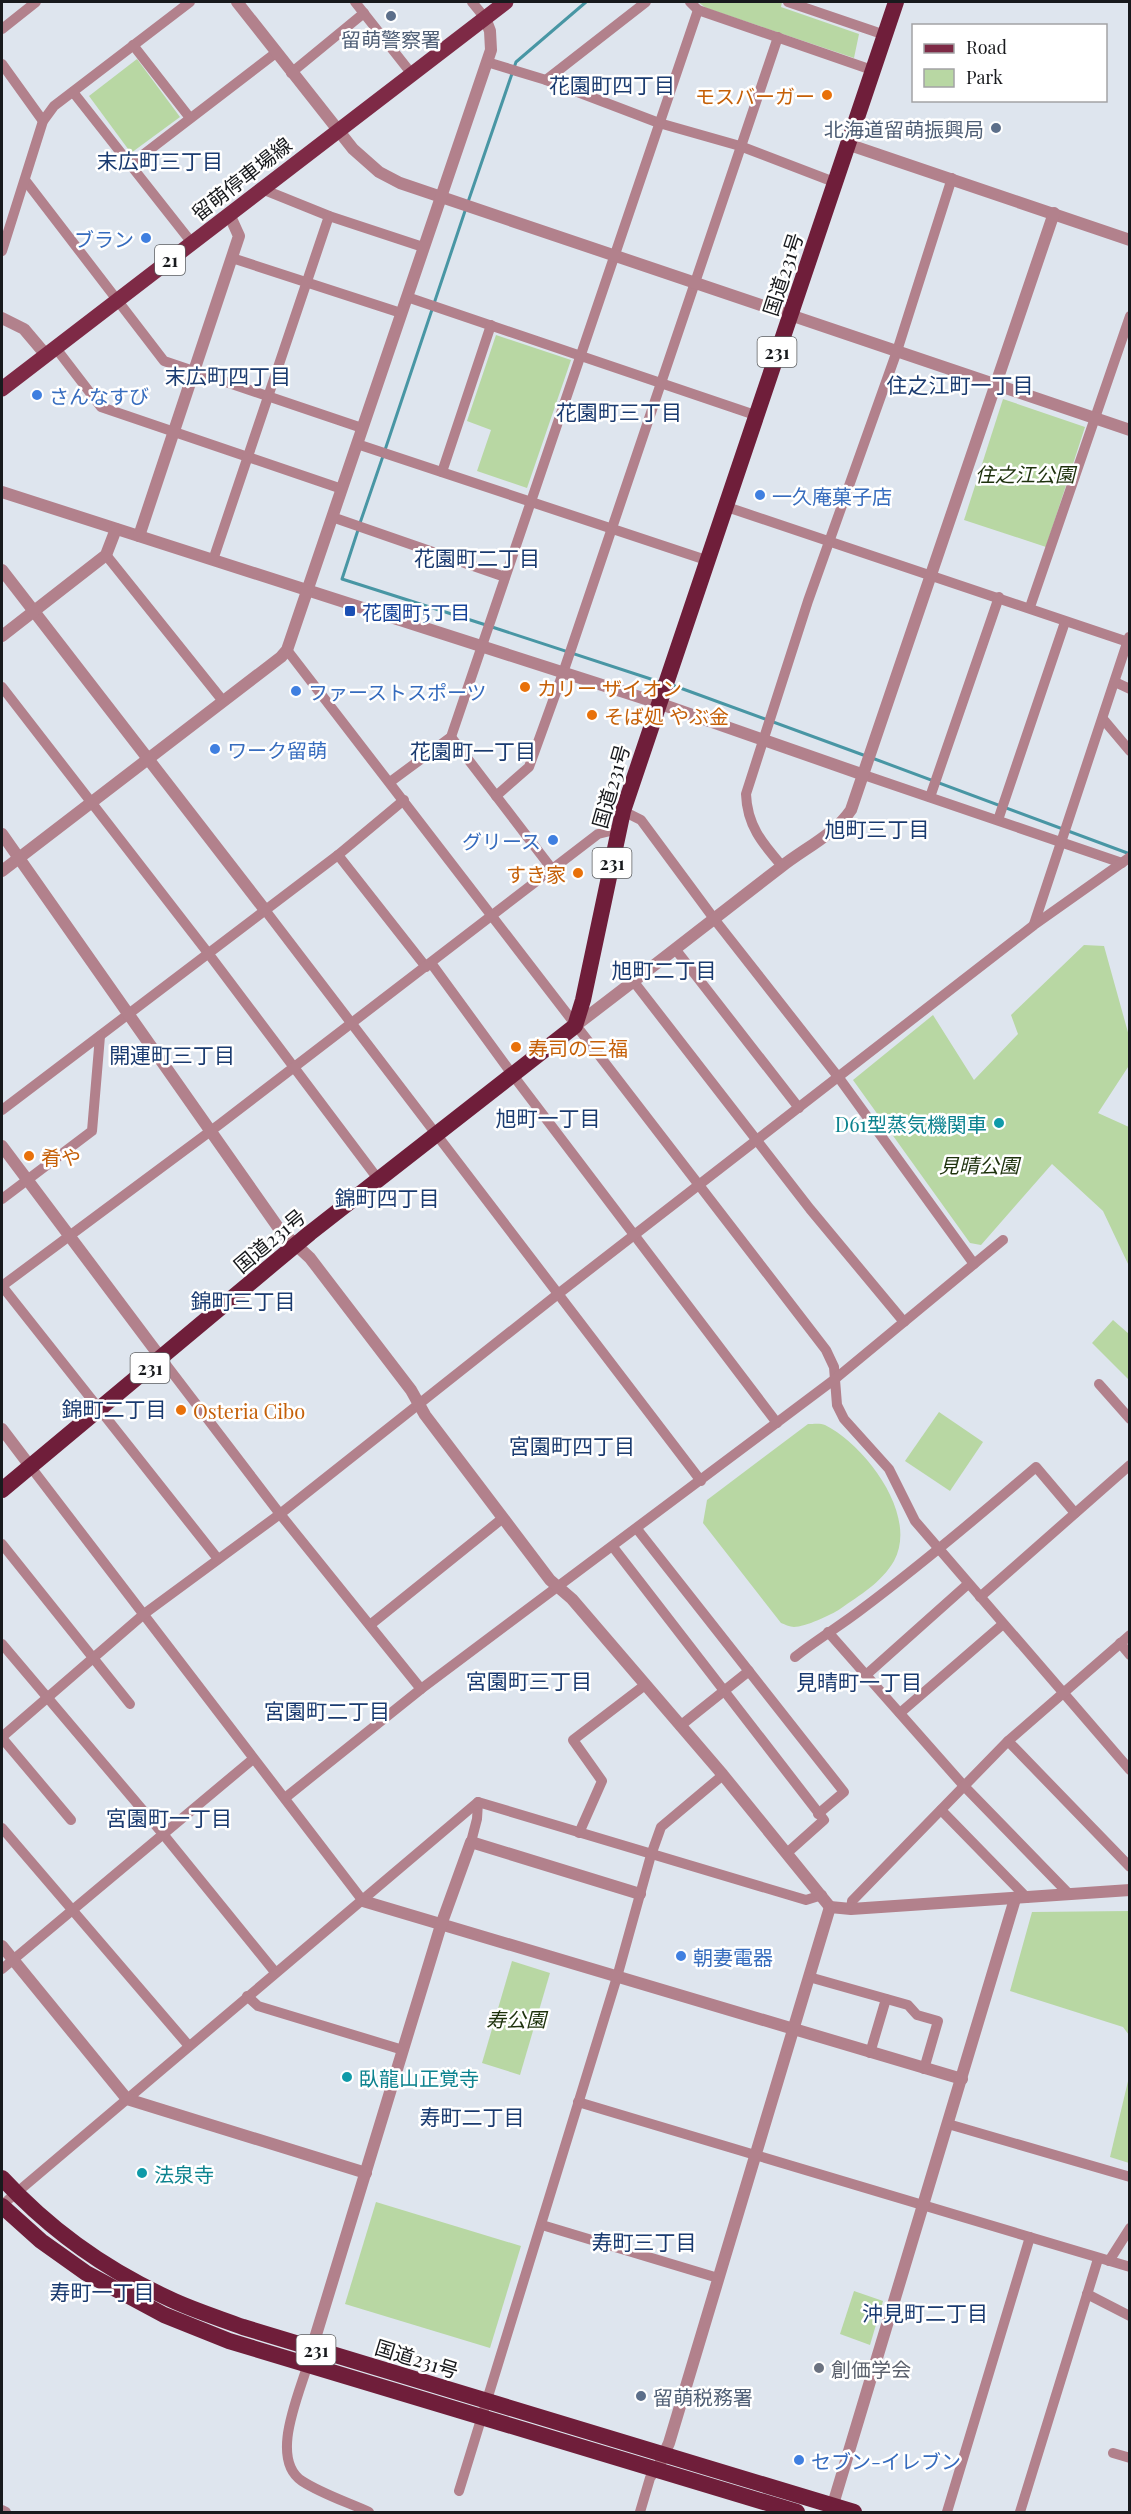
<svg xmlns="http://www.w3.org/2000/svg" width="1131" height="2514" viewBox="0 0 1131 2514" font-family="'Playfair Display','Noto Sans JP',serif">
<rect width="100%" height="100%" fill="#dee5ee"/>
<g fill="#b8d7a3">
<path d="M698,2H782L781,7L859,34L854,58L706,8Z"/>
<path d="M137,59L180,117L131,153L89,96Z"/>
<path d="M496,335L571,360L527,488L477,471L491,430L467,421Z"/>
<path d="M1003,399L1085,427L1046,547L964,520Z"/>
<path d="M1084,945L1104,946L1129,1036L1130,1064L1098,1113L1129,1127V1266L1103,1211L1052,1164L981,1245L970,1243L853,1080L933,1015L974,1080L1018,1034L1011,1015Z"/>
<path d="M1113,1320L1129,1334V1380L1092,1343Z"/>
<path d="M939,1412L983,1442L950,1491L905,1461Z"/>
<path d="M808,1424C813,1424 821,1423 825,1425C865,1445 919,1515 894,1561C881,1583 860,1595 840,1609C831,1615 805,1627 794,1627C790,1627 784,1624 781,1623L703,1523L707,1500Z"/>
<path d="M1129,1911V2035L1123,2027L1010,1991L1032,1912Z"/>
<path d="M512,1961L550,1973L520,2075L482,2063Z"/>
<path d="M1129,2077L1130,2163H1129L1110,2157Z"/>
<path d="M376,2202L521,2246L490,2348L345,2304Z"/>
<path d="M854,2291L883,2301L870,2345L840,2334Z"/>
</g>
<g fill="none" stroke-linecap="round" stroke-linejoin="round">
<g stroke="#4896a4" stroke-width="3">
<path d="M468,202L516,62L586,2"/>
<path d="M385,450L466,208"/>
<path d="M360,523L383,456"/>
<path d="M358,530L342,579L486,625"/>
<path d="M492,627L660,682"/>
<path d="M672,685L866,756"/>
<path d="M872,758L1130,854"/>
</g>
<g stroke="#b2818c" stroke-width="10">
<path d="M355,2L411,73"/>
<path d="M472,2L485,18"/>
<path d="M690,2L698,10L872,70"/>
<path d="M788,2L885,35"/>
<path d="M2,29L36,2"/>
<path d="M133,45L190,118"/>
<path d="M487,62L546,80L659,123L740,146L834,182"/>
<path d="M2,64L43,121"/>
<path d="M291,73L364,13"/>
<path d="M546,80L646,2"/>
<path d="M73,92L192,243"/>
<path d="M131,164L277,52"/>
<path d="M25,180L164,361L362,428"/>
<path d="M262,189L329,216L423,247"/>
<path d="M2,251L43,121L54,106L190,2"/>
<path d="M232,258L401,313"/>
<path d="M407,297L755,415"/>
<path d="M55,347L101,407L342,489"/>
<path d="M357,444L706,560"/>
<path d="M442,472L491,325"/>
<path d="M724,506L1128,642"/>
<path d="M332,517L505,577"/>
<path d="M106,555L223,701"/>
<path d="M213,560L329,216"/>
<path d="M1030,607L1130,316"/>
<path d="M287,650L826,1350L834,1367L837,1405L844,1419L889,1469L915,1521L1130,1770"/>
<path d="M1115,682L1130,689"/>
<path d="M2,687L208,953L378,1179"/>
<path d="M1103,719L1130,751"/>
<path d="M451,737L552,869"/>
<path d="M864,775L1122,863"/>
<path d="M390,782L451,737L698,10"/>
<path d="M496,796L529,767L563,673L778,37"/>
<path d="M930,797L999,597"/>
<path d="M623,811L641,820L715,920L839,1078L974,1264"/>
<path d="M998,820L1065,622"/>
<path d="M338,855L426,967"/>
<path d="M782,866C762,843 747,825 746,794L808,601L897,351L952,178"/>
<path d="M265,910L701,1481"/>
<path d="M1034,924L1129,637"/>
<path d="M676,950L799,1108"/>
<path d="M431,963L512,1074L777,1423"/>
<path d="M634,982L810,1209L904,1322"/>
<path d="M2,1110L338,855L404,800"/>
<path d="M2,1199L92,1131L100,1036"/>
<path d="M2,1286L220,1124L598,834L619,829"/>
<path d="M2,1286L218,1559"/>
<path d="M161,1358L280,1514L421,1689"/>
<path d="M1099,1384L1130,1419"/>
<path d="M30,1466L363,1901"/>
<path d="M637,1529L844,1792L818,1814"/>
<path d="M2,1544L130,1704"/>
<path d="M613,1547L824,1820L787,1853"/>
<path d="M980,1597L1130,1465"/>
<path d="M370,1625L503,1518"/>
<path d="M828,1632L964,1786L1069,1894"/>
<path d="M1120,1643L1130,1655"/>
<path d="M2,1644L163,1834L275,1972"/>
<path d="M795,1657C816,1640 840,1626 862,1609C922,1564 979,1516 1036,1467L1075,1513"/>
<path d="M866,1675L968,1584"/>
<path d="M900,1713L1003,1624"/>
<path d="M680,1726L749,1671"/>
<path d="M2,1737L144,1614L280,1514L558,1294L1034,925L1130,857"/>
<path d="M2,1738L71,1820"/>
<path d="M1008,1741L1130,1867"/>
<path d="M285,1798L421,1689L835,1379L1003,1240"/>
<path d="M941,1810L1027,1898"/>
<path d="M2,1828L189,2046"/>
<path d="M579,1833L602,1781L573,1740L645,1685"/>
<path d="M471,1842L477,1819L478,1802"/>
<path d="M851,1909L852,1901L1008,1741L1130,1635"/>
<path d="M2,1969L253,1759"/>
<path d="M809,1977L908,2005L917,2015L938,2021L924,2069"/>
<path d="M247,1996L258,2006L403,2050"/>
<path d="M870,2053L886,1999"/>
<path d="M578,2102L1130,2267"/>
<path d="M948,2124L1130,2177"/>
<path d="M2,2205L478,1802L806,1900L822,1895"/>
<path d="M542,2225L718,2278"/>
<path d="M1109,2261L1130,2228"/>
<path d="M1087,2294L1130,2316"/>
<path d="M309,2360C301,2391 268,2458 302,2481C322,2494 347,2502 369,2512"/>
<path d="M1113,2453L1130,2458"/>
<path d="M459,2491L617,1977L651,1855L661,1827L723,1775"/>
<path d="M2,2510L6,2512"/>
<path d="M640,2512L650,2478L656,2470"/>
<path d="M947,2512L1030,2237"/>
<path d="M1020,2512L1098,2259"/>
</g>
<g stroke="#b2818c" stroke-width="12">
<path d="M237,2L353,149L379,172L400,183L1130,430"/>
<path d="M847,144L1130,240"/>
<path d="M2,318L24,329L46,355"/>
<path d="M2,492L658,703L864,775"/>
<path d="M139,536L239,236L229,214"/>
<path d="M2,570L265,910"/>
<path d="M2,636L106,555L116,529"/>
<path d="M2,834L280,1230L310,1258L411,1390L425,1415L550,1580L572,1599L723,1775L830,1907"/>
<path d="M2,871L281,657L287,650L491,50L490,31L485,18"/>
<path d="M575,1026C644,974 712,920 781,867C805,848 834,835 851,810L1054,213"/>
<path d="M2,1146L161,1358"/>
<path d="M2,1429L30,1466"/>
<path d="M363,1901L962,2079"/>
<path d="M830,1907L851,1909L1130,1890"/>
<path d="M2,1946L127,2099L366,2173"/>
<path d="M312,2348L441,1925L471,1842L640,1894"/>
<path d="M661,2461L669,2443L830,1907"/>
<path d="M831,2511L1015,1899"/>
</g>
<path stroke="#7e2a46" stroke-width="15" d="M2,389L506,2"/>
<g stroke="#6f1e3a" stroke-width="16">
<path d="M2,1490L310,1233L575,1026L583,1000L623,811L896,2"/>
<path d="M2,2178C49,2229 106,2270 170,2299C193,2310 219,2318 243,2327L854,2512"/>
<path d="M2,2206L41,2241L86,2273L164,2315L229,2341L797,2512"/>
</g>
</g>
<g fill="#5c6f8a" stroke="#fff" stroke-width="2">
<circle cx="391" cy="16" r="6"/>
<circle cx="996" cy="128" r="6"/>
<circle cx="641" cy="2396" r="6"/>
</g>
<g fill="#e8710a" stroke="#fff" stroke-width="2">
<circle cx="827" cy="95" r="6"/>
<circle cx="525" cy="687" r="6"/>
<circle cx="592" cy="715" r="6"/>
<circle cx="578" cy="873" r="6"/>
<circle cx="516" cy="1047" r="6"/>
<circle cx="29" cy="1156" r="6"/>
<circle cx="181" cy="1410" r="6"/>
</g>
<g fill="#3f7fe0" stroke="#fff" stroke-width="2">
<circle cx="146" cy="238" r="6"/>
<circle cx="37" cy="395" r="6"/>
<circle cx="760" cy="495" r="6"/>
<circle cx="296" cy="691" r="6"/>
<circle cx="215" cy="749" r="6"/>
<circle cx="553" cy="840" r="6"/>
<circle cx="681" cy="1956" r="6"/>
<circle cx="799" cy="2460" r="6"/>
</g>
<rect fill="#1a4fb4" stroke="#fff" stroke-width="2" x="344" y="605" width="12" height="12" rx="3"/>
<g fill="#0f9aa8" stroke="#fff" stroke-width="2">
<circle cx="999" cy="1123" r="6"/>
<circle cx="347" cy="2077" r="6"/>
<circle cx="142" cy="2173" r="6"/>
</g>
<circle fill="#6b7280" stroke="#fff" stroke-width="2" cx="819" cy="2368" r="6"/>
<g text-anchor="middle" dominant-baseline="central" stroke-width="5" stroke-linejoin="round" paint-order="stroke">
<g fill="#fff" stroke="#5d5f61" stroke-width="1.5">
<rect x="155" y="245" width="30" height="30" rx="4.5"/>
<rect x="757.5" y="337" width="39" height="30" rx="4.5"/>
<rect x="592.5" y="848" width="39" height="30" rx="4.5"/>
<rect x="130.5" y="1353" width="39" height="30" rx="4.5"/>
<rect x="296.5" y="2335" width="39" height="30" rx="4.5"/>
</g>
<g font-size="18" font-weight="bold" fill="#181a1d">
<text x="170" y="260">21</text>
<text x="777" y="352">231</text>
<text x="612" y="863">231</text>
<text x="150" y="1368">231</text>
<text x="316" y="2350">231</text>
</g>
<g font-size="20" fill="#4e5e75" stroke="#fff">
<text x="391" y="38">留萌警察署</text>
<text x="984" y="128" text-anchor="end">北海道留萌振興局</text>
<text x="653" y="2396" text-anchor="start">留萌税務署</text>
</g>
<g font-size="20" fill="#c56008" stroke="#fff" text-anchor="start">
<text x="815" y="95" text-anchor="end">モスバーガー</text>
<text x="537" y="687">カリー ザイオン</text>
<text x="604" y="715">そば処 やぶ金</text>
<text x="566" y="873" text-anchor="end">すき家</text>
<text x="528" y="1047">寿司の三福</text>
<text x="41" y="1156">肴や</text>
<text x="193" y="1410">Osteria Cibo</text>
</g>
<g font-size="20" fill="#181a1d" stroke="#fff">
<text transform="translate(241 178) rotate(-38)">留萌停車場線</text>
<text transform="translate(782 274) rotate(-72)">国道231号</text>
<text transform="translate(610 786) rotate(-74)">国道231号</text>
<text transform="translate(269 1240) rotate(-40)">国道231号</text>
<text transform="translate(417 2358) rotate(17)">国道231号</text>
</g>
<g font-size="20" fill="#366cbe" stroke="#fff" text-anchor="start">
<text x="134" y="238" text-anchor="end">ブラン</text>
<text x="49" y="395">さんなすび</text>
<text x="772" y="495">一久庵菓子店</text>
<text x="308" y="691">ファーストスポーツ</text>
<text x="227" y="749">ワーク留萌</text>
<text x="541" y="840" text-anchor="end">グリース</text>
<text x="693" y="1956">朝妻電器</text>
<text x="811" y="2460">セブン-イレブン</text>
</g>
<g font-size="20" font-style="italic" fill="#1d310c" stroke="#fff">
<text x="1025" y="473">住之江公園</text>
<text x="979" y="1164">見晴公園</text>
<text x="516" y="2018">寿公園</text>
</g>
<g font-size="20" fill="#164399" stroke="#fff" text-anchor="start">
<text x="362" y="611">花園町5丁目</text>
</g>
<g font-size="20" fill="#0d838f" stroke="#fff" text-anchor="start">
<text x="987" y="1123" text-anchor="end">D61型蒸気機関車</text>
<text x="359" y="2077">臥龍山正覚寺</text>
<text x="154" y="2173">法泉寺</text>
</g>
<g font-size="20" fill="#5b616d" stroke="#fff" text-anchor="start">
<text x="831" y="2368">創価学会</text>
</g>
<g font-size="21" fill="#1a3b70" stroke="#fff">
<text x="612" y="84">花園町四丁目</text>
<text x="160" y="160">末広町三丁目</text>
<text x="228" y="375">末広町四丁目</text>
<text x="960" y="384">住之江町一丁目</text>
<text x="619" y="411">花園町三丁目</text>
<text x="477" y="557">花園町二丁目</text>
<text x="473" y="750">花園町一丁目</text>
<text x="877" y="828">旭町三丁目</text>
<text x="664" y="969">旭町二丁目</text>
<text x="172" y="1054">開運町三丁目</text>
<text x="548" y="1117">旭町一丁目</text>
<text x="387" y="1197">錦町四丁目</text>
<text x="243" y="1300">錦町三丁目</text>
<text x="114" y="1408">錦町二丁目</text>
<text x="572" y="1445">宮園町四丁目</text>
<text x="529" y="1680">宮園町三丁目</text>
<text x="859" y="1681">見晴町一丁目</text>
<text x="327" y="1710">宮園町二丁目</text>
<text x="169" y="1817">宮園町一丁目</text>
<text x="472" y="2116">寿町二丁目</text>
<text x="644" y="2241">寿町三丁目</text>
<text x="102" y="2291">寿町一丁目</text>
<text x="925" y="2312">沖見町二丁目</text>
</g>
</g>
<rect width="1131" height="2514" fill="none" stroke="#181a1d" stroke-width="6"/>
<rect x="912" y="24" width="195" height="78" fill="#ffffff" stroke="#a3a3a5" stroke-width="1.5"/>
<rect x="924" y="44" width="30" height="9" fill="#7e2a46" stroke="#a3a3a5" stroke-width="1.5"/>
<text x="966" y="54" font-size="18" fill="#181a1d">Road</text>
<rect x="924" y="69" width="30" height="18" fill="#b8d7a3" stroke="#a3a3a5" stroke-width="1.5"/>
<text x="966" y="84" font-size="18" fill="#181a1d">Park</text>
</svg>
